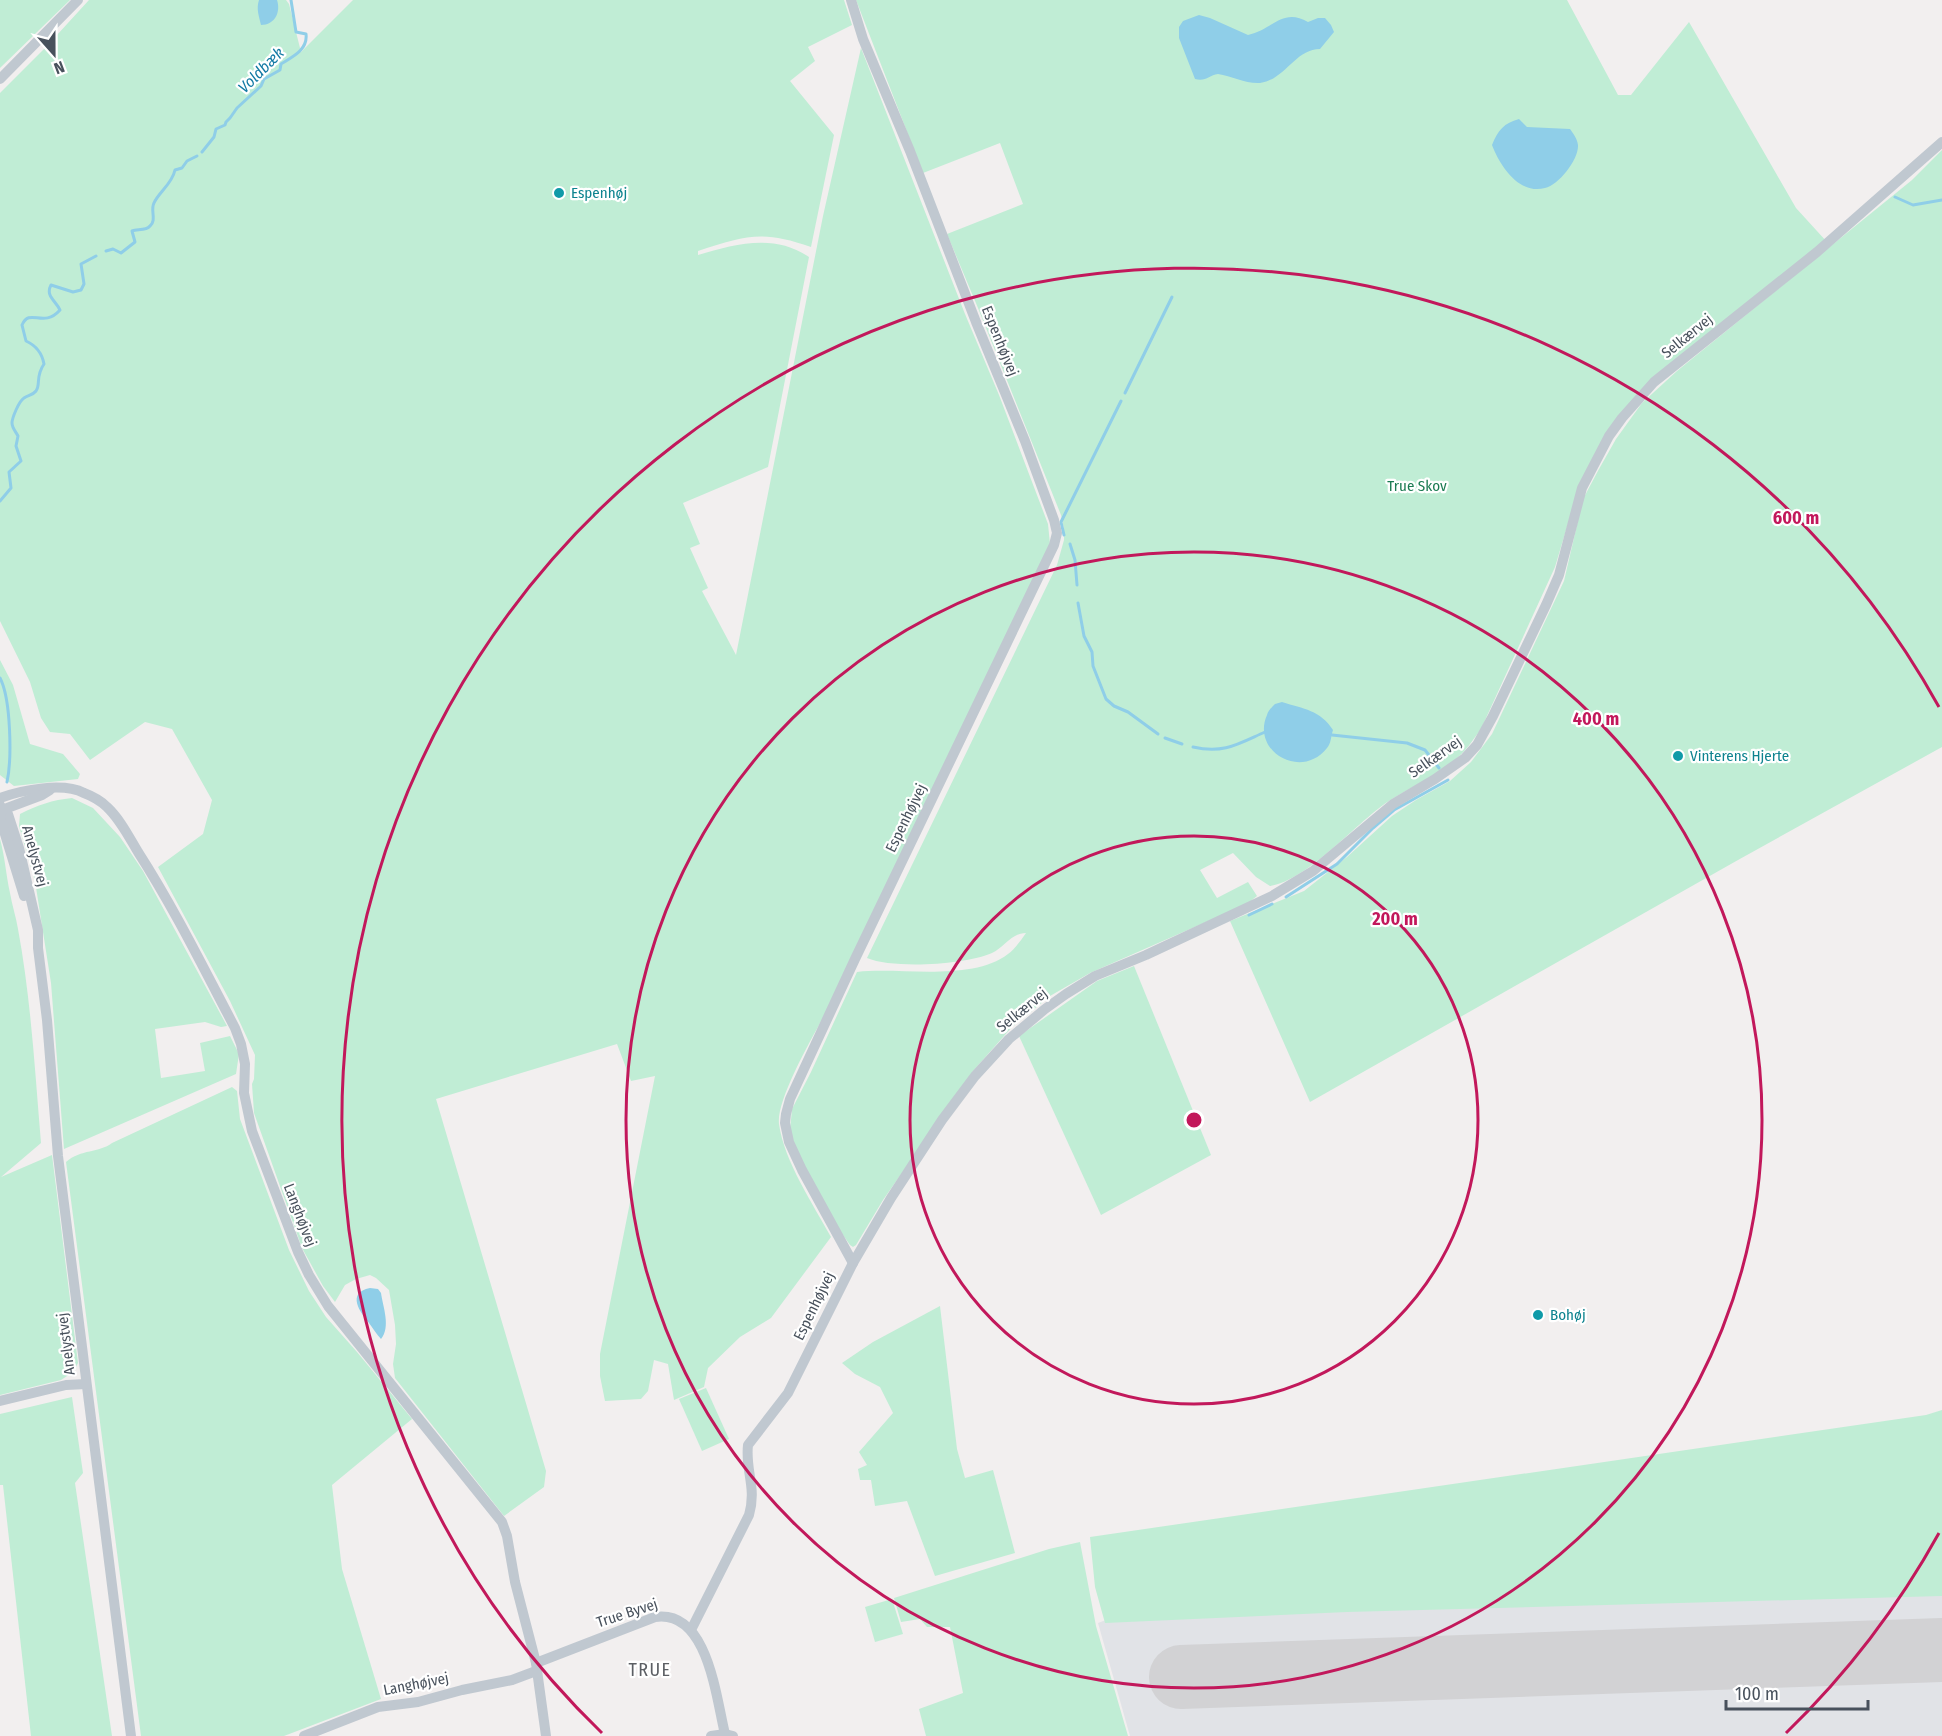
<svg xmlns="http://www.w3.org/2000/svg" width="1942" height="1736" viewBox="0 0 1942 1736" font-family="'Fira Sans Condensed',sans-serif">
<rect width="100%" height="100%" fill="#f2efef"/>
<path fill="#e1e3e7" d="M1942,1593V1736H1130L1098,1623L1106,1620L1347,1610Z"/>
<g fill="#c0edd5">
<path d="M0,0H70L0,68Z"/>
<path d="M89,0H286L289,4L301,52L353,0H844L852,25L808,47L815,61L790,81L834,135L811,247C763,230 746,235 698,251V255C735,244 774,233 809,257L768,467L683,503L700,544L690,548L708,588L702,591L736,655L823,216L861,48L965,314L999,395L1048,524L1050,544L832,1002C818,1027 776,1098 779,1124C784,1161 813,1204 831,1237L771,1318L740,1337L708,1368L704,1387L674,1400L668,1364L654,1360L648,1391L641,1399L605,1401L600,1376V1354L655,1076L631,1081L617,1044L436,1099L546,1471L544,1487L504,1516L395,1378L393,1364L396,1344L395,1325L389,1290L376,1278L370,1275L356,1279L345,1285L335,1302L323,1286L302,1248L254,1113L252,1084L254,1079L255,1055L230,1001L158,867L203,834L212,800L172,729L145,722L90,760L70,734L50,732L41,718L30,682L0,621V93L46,47Z"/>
<path d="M856,0H1567L1618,95H1631L1689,22L1796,208L1827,242L1657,375L1581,480L1555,567L1481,729C1473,740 1465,752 1455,760C1436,776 1413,786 1392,799C1358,820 1309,880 1270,886L1256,877L1233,853L1200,870L1217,898L1248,882L1257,896L1247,904L1090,973L1050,996L1012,1027L973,1071L883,1200L856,1245L853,1247L850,1245L838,1228L794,1146L790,1130L792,1109L811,1072L857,972C900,967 972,982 1008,954C1015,949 1021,940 1026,933C1011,933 1005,947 992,953C965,965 893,969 867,958L1057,565L1064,540V529L1061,515L978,308L947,234L1023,204L1000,143L923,173Z"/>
<path d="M1942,150V747L1738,860L1310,1102L1230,921L1304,891L1347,857L1392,816L1416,800L1450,781L1471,762L1492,734L1564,581L1583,499L1599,469L1616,439L1642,403L1677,371L1912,180Z"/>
<path d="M0,660L13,685L30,744L63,754L80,774L78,779L14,786L0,775Z"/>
<path d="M72,798L93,808L120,837L143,871L227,1026L221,1027L205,1022L155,1029L161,1078L205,1071L200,1043L230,1036L239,1054L236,1074L64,1149L51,983L35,881L19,826L20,814C38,805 52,800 72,798Z"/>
<path d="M0,839C5,857 6,875 10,893C12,905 16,917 18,929C31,999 35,1072 41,1143L1,1177L52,1155L78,1363L73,1372L61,1380L0,1395Z"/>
<path d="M1134,966L1211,1155L1101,1215L1019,1036L1097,981Z"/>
<path d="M232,1087L237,1091L240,1119L289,1250L309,1291L326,1317L357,1352L412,1419L332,1485L342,1569L381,1699L284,1736H141L66,1162C81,1149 99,1153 112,1143Z"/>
<path d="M940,1306L957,1449L965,1478L993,1470L1015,1553L935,1576L907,1501L875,1506L871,1480H860L858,1469L867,1465L859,1452L893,1413L880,1387L855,1374L842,1363L873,1342Z"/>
<path d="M706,1388L729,1439L702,1451L679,1399Z"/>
<path d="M72,1397L83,1473L75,1483L112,1736H31L3,1485H0V1414Z"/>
<path d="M1942,1410V1596L1347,1612L1105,1623L1095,1587L1090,1537L1926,1415Z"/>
<path d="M1080,1542L1096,1626L1128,1736H926L919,1709L963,1693L950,1627H927L920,1619L901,1622L894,1598L1049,1549Z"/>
<path d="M892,1599L903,1634L875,1642L865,1607Z"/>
</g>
<g fill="#8fcee8">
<path d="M259,0H277C281,12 275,25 261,25C259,16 256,9 259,0Z"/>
<path d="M1199,15L1210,18L1248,35C1271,31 1282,7 1308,22L1318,18H1325L1331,25L1334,32L1320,49C1295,49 1285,80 1260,83C1246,84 1232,76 1218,74C1209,75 1206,82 1195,79L1179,38V27L1183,21Z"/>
<path d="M1519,119L1527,127L1570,129C1574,135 1577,138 1578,145C1579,159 1559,185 1545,188C1519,195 1500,166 1492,145C1498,130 1504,123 1519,119Z"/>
<path d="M1282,702C1304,709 1320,710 1333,730C1331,736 1331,744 1327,748C1301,781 1251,751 1267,715C1268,711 1272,707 1275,704Z"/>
<path d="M370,1288L378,1289L381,1293C383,1307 391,1327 381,1339C376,1334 373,1328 369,1323C360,1312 346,1293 370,1288Z"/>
</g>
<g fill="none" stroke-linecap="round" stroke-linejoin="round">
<g stroke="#8fcee8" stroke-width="3">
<path d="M202,152L214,137L216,129L225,125L226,122L230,118L237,108L261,86L264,79L280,70L281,64C292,57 308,50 306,34L296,32L291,0"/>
<path d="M1895,197L1913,205L1942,200"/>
<path d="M106,251L113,249L121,253L135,242L132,231C137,229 146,231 150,226C157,220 150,210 154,203C159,192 172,184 175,170L182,168L187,161L197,156"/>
<path d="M1125,393L1172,297"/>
<path d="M0,501L11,488L9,472L21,461L16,446L18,436C16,432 12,428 12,423C12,418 19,401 24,398C28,395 33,395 36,391C41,384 35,377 44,364C42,353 37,346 26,341L22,325C30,307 43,329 60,310C56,301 45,296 51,285L73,292L81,290L84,284L81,264L96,256"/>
<path d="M1064,535L1061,522L1121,401"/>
<path d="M1070,544L1075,560L1077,585"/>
<path d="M1078,603L1084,636L1092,652L1093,666L1106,699L1114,706L1128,712L1158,734"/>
<path d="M0,678C11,699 12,759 7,782"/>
<path d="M1332,735L1407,743L1425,750L1439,768"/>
<path d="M1165,738L1182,744"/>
<path d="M1193,747C1224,754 1238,744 1265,732"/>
<path d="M1286,897L1337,864L1373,828L1394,810L1448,780"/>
<path d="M1249,915L1272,904"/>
</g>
<path stroke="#d2d2d4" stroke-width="64" d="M1181,1677L1942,1650"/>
<g stroke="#c0c8d0" stroke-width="10">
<path d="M851,0L863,39L910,151L976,322L1025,441L1054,520L1057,533L1054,545L855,959L790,1099L786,1114L785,1123L789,1142L802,1170L853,1263"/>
<path d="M0,79L78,0"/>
<path d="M0,798C22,790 63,782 84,793C92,796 101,801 107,807C120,819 129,837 138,852C174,908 204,969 235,1028L241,1044L245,1064L244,1093L252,1131L298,1252L309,1275L328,1306L502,1522L507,1536L515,1582L536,1663"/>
<path d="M0,805L2,810L8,814L19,848L38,930V948L47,1020L58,1156L131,1736"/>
<path d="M2,810L0,818L24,896"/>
<path d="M2,810L42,795L50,790"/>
<path d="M0,1401L66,1385L86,1384"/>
<path d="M691,1630L749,1515C757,1487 745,1471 748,1445L788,1393L853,1263L891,1198L942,1120L975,1076L1009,1039L1045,1009L1066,994L1095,976L1146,955L1272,896L1313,871L1393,804L1435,779L1465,758L1477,745L1493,716L1546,605L1559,575L1582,488L1609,436L1622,418L1654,382L1817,252L1942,142"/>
<path d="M304,1736L378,1707L418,1702L462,1690L512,1680L536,1671"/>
<path d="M546,1736L536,1663L655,1617C708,1609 716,1698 725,1734"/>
<path d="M711,1736L725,1734L733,1736"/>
</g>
</g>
<g fill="none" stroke="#c2185b" stroke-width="3">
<circle cx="1194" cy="1120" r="284"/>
<circle cx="1194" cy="1120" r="568"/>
<path d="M1939 1533A852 852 0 0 1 1786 1733M602 1733A852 852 0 1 1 1939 707"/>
</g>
<g fill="#0f9aa8" stroke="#fff" stroke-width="2">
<circle cx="559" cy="193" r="6"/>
<circle cx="1678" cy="756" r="6"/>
<circle cx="1538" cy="1315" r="6"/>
</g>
<g text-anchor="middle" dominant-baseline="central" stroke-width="4.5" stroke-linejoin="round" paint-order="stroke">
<g font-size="15" fill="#0d838f" stroke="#fff" text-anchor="start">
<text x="571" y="193">Espenhøj</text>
<text x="1690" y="756">Vinterens Hjerte</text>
<text x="1550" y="1315">Bohøj</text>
</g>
<g font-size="15" fill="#48515c" stroke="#fff">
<text transform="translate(1687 336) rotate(-39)">Selkærvej</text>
<text transform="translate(1000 341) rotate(68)">Espenhøjvej</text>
<text transform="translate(1435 757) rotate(-35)">Selkærvej</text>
<text transform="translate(906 818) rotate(-64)">Espenhøjvej</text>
<text transform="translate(35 856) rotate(75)">Anelystvej</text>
<text transform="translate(1022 1010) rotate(-39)">Selkærvej</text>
<text transform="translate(300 1215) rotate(69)">Langhøjvej</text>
<text transform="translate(814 1306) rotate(-64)">Espenhøjvej</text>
<text transform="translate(66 1344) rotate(-97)">Anelystvej</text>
<text transform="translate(627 1613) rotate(-18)">True Byvej</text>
<text transform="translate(416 1684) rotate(-11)">Langhøjvej</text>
</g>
<g font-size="15" fill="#1b7b52" stroke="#fff">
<text x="1417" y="486">True Skov</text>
</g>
<g font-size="16" font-style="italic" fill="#137aa4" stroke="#fff">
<text transform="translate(261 70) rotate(-45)">Voldbæk</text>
</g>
<g font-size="18" letter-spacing="1.5" fill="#5c5f64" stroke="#fff">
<text x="650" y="1670">TRUE</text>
</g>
</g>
<circle cx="1194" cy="1120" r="9" fill="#c2185b" stroke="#fff" stroke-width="3"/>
<g font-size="18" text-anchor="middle" font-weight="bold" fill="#c2185b" stroke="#fff" stroke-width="4.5" stroke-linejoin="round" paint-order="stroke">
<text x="1796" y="524">600 m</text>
<text x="1596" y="725">400 m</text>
<text x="1395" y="925">200 m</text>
</g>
<g transform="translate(54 54) rotate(159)" stroke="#ffffff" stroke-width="4.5" paint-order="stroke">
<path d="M0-4.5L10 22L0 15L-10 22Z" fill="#48515c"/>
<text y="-9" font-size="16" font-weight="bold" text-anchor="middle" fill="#48515c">N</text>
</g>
<path d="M1726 1700v9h142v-9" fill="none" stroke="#48515c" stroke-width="3"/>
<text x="1735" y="1700" font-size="18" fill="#48515c" stroke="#ffffff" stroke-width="4.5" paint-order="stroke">100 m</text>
</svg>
